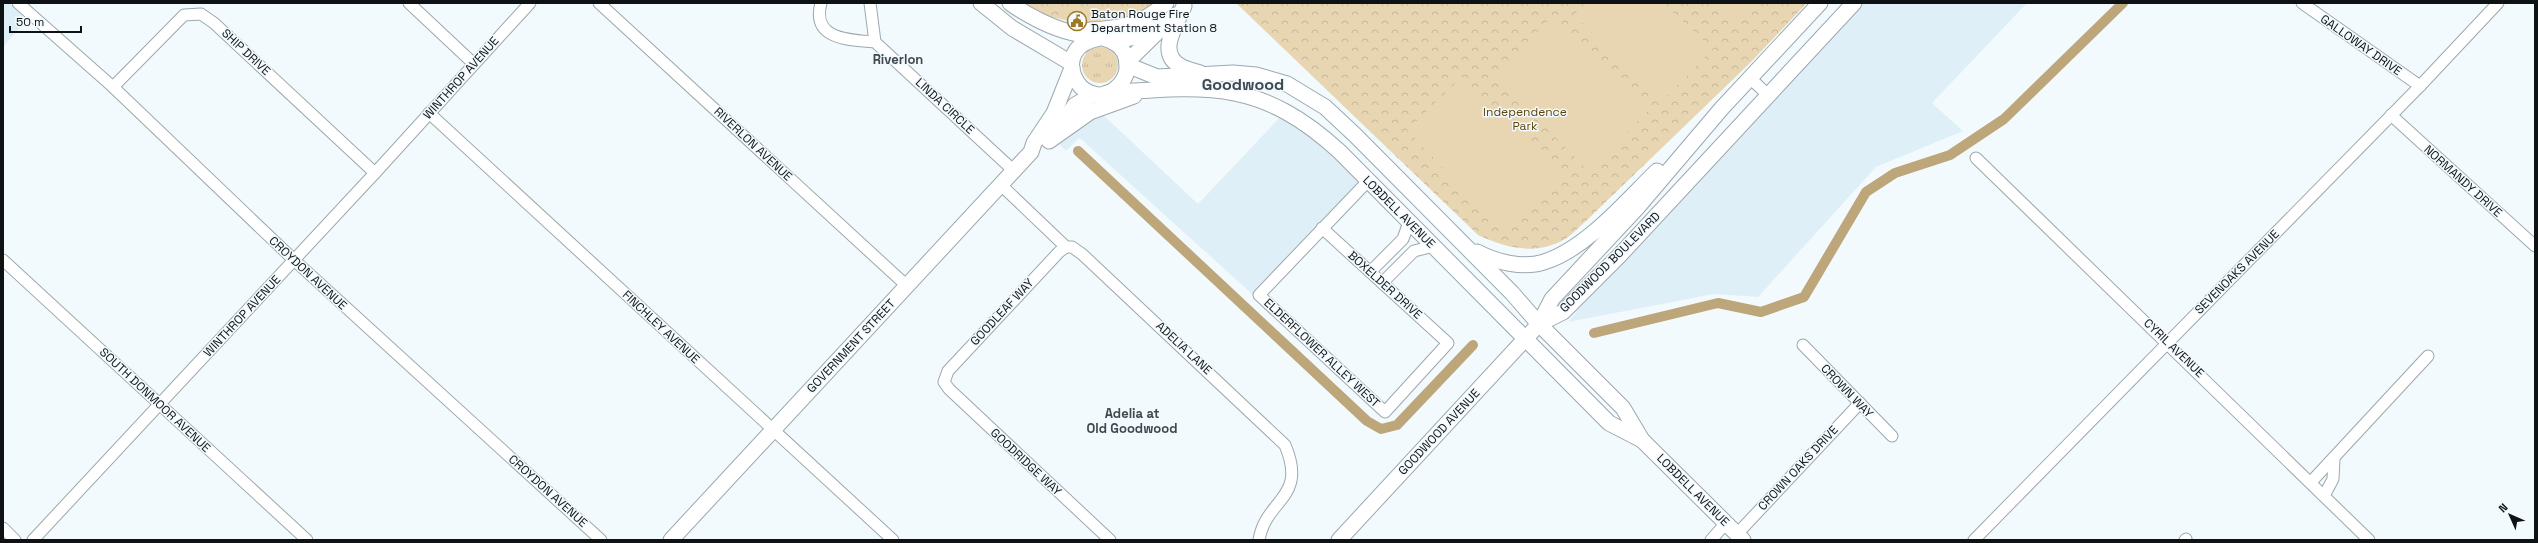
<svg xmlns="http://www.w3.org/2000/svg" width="2538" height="543" viewBox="0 0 2538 543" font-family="'Space Grotesk',sans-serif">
<defs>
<pattern id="grass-tufts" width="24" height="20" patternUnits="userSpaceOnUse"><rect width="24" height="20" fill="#e8d6b2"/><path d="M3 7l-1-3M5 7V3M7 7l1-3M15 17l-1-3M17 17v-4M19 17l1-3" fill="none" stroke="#c6b798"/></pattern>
<pattern id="park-crowns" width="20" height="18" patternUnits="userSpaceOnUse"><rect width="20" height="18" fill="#e8d6b2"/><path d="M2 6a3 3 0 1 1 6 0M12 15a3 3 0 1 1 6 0" fill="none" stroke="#c6b798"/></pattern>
</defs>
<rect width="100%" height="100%" fill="#f2fafe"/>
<g fill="#dfeff8">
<path d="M3,3H9L27,20L3,47Z"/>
<path d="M1859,3H2027L1932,103L1963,131L1876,167L1758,297L1714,294L1568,322L1604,278Z"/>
<path d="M1100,112L1198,204L1283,114L1307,130L1360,181L1253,295L1082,140L1079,138L1066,151L1057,142Z"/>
</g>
<circle fill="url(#grass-tufts)" cx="1100" cy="65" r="18"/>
<g fill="url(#park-crowns)">
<path d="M1019,3H1161C1120,32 1061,27 1019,3Z"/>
<path d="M1236,3H1807L1750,63L1586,221C1580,226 1573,234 1565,239C1536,256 1506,248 1478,235Z"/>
</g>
<g fill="#e8d6b2">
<path d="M1586,3H1663L1713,49L1663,100L1574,15Z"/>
<path d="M1709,3H1757L1734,27Z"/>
<path d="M1551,18L1648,111L1588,170L1494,76Z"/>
<path d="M1462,77L1560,175L1503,231L1407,130Z"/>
</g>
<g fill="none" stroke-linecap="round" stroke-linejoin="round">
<g stroke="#bda679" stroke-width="10">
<path d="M1078,151L1367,421L1381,429L1397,425L1473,345"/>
<path d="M1594,333L1718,303L1761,312L1804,297L1866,192L1895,173L1950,155L2004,119L2123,3"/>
</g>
<g stroke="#9ca8ae" stroke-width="13">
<g id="street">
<path d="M18,3L113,87L294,260L601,540"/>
<path d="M409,3L474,64"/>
<path d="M599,3L907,286"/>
<path d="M821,3C811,40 850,40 875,42L1014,171"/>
<path d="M870,3L875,42"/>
<path d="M2302,3L2420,86"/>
<path d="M1750,78L1768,95"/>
<path d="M113,87L184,15L201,14L214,23L375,173"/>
<path d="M429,113L893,540"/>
<path d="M2391,115L2535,246"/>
<path d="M1976,158L2369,540"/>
<path d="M1001,185L1066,247H1072L1082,254L1285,445C1308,499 1266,498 1259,540"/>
<path d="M1322,228L1448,343L1385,412L1259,295L1368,181"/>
<path d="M1066,247L1059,252L948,371L944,382L949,389L1110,540"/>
<path d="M3,260L307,540"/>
<path d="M1370,272L1403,239L1409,222"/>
<path d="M1382,283L1414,251L1434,246"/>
<path d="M1803,345L1892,436"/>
<path d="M2311,482L2428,356"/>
<path d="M2324,496L2333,479L2334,459"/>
<path d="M3,528L15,540"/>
<path d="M1737,534L1860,403"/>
<path d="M33,540L375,173L530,3"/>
<path d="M1711,540L1726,523"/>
<path d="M1974,540L2420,86L2498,3"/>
<path d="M2185,540L2186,539"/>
</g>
</g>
<g stroke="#9ca8ae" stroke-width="17">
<g id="secondary">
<path d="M981,3L1012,28L1071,63"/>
<path d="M1010,3C1028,16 1052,28 1073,33C1086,36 1103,35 1115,43C1123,48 1127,56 1127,65C1128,74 1122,84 1115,89C1081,115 1045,47 1100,38"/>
<path d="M1184,6C1177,24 1155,54 1182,67C1188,70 1195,71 1200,73"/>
<path d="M1090,30C1120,29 1143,24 1166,3"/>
<path d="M1113,42L1135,37L1156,22"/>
<path d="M1127,62L1175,15"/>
<path d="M1127,65L1157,77L1233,73L1256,75L1287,84L1325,107L1355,135L1512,293L1539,324L1623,408L1642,440L1743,540"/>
<path d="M1107,93C1207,86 1260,79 1339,151L1609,423L1642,440"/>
<path d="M1053,135L1075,105L1094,94"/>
<path d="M1049,141L1090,112L1134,96"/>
<path d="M1477,252C1496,262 1523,269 1544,262C1586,249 1626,201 1657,171"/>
<path d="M1539,324L1563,312L1619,256L1854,3"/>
<path d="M671,540L1031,152L1034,143L1054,113L1072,68"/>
<path d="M1339,540L1539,324L1552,299L1637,208L1722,108L1820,3"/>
</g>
</g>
<use href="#street" stroke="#fff" stroke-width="11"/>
<use href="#secondary" stroke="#fff" stroke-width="15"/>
</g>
<defs>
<g id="civic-ring" transform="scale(1)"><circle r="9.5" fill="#f2fafe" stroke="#9d7925" stroke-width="1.5"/><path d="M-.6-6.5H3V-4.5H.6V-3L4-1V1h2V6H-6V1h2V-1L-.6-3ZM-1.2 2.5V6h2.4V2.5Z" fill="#9d7925"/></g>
</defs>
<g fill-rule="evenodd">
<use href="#civic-ring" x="1077" y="21"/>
</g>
<g text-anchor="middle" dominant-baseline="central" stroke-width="3" stroke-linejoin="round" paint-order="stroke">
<g font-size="12" fill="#0e1215" stroke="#f2fafe" text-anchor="start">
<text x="1091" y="14">Baton Rouge Fire<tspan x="1091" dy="14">Department Station 8</tspan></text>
</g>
<g font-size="12" fill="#0e1215" stroke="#f2fafe">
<text transform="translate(2361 45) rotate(35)">GALLOWAY DRIVE</text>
<text transform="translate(246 52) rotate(43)">SHIP DRIVE</text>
<text transform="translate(461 78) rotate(-48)">WINTHROP AVENUE</text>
<text transform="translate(945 106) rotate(43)">LINDA CIRCLE</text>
<text transform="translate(753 144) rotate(43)">RIVERLON AVENUE</text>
<text transform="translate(2463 181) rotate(42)">NORMANDY DRIVE</text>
<text transform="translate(1399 212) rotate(45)">LOBDELL AVENUE</text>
<text transform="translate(1610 262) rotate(-45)">GOODWOOD BOULEVARD</text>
<text transform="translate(2237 272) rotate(-45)">SEVENOAKS AVENUE</text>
<text transform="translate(308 273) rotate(43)">CROYDON AVENUE</text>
<text transform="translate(1385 285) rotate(42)">BOXELDER DRIVE</text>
<text transform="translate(1002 312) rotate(-47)">GOODLEAF WAY</text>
<text transform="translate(242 316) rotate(-47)">WINTHROP AVENUE</text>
<text transform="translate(661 327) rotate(43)">FINCHLEY AVENUE</text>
<text transform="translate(851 346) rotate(-47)">GOVERNMENT STREET</text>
<text transform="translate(1184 348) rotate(43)">ADELIA LANE</text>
<text transform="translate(2174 348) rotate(44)">CYRIL AVENUE</text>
<text transform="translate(1322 353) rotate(43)">ELDERFLOWER ALLEY WEST</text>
<text transform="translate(1847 391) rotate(46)">CROWN WAY</text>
<text transform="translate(155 400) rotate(43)">SOUTH DONMOOR AVENUE</text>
<text transform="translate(1439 432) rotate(-47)">GOODWOOD AVENUE</text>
<text transform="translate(1026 462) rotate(43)">GOODRIDGE WAY</text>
<text transform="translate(1798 468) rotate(-47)">CROWN OAKS DRIVE</text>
<text transform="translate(1693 490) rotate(45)">LOBDELL AVENUE</text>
<text transform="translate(548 491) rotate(42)">CROYDON AVENUE</text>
</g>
<g font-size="12" fill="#5e460c" stroke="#f2fafe">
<text x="1525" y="112">Independence<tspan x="1525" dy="14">Park</tspan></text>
</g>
<g font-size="13" font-weight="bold" fill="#3f494f" stroke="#f2fafe">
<text x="898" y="59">Riverlon</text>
<text x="1132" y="413">Adelia at<tspan x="1132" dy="15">Old Goodwood</tspan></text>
</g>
<g font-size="16" font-weight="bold" fill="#3f494f" stroke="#f2fafe">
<text x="1243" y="84">Goodwood</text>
</g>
</g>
<rect width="2538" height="543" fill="none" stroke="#0e1215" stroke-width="8"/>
<g transform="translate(2510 515) rotate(315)" stroke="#f2fafe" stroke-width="3" paint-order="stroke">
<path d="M0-3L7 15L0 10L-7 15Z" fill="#0e1215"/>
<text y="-6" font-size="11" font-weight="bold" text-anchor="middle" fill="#0e1215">N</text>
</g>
<path d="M10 26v6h71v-6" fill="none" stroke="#0e1215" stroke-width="2"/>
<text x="16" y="26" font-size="12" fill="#0e1215" stroke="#f2fafe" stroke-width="3" paint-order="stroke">50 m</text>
</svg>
